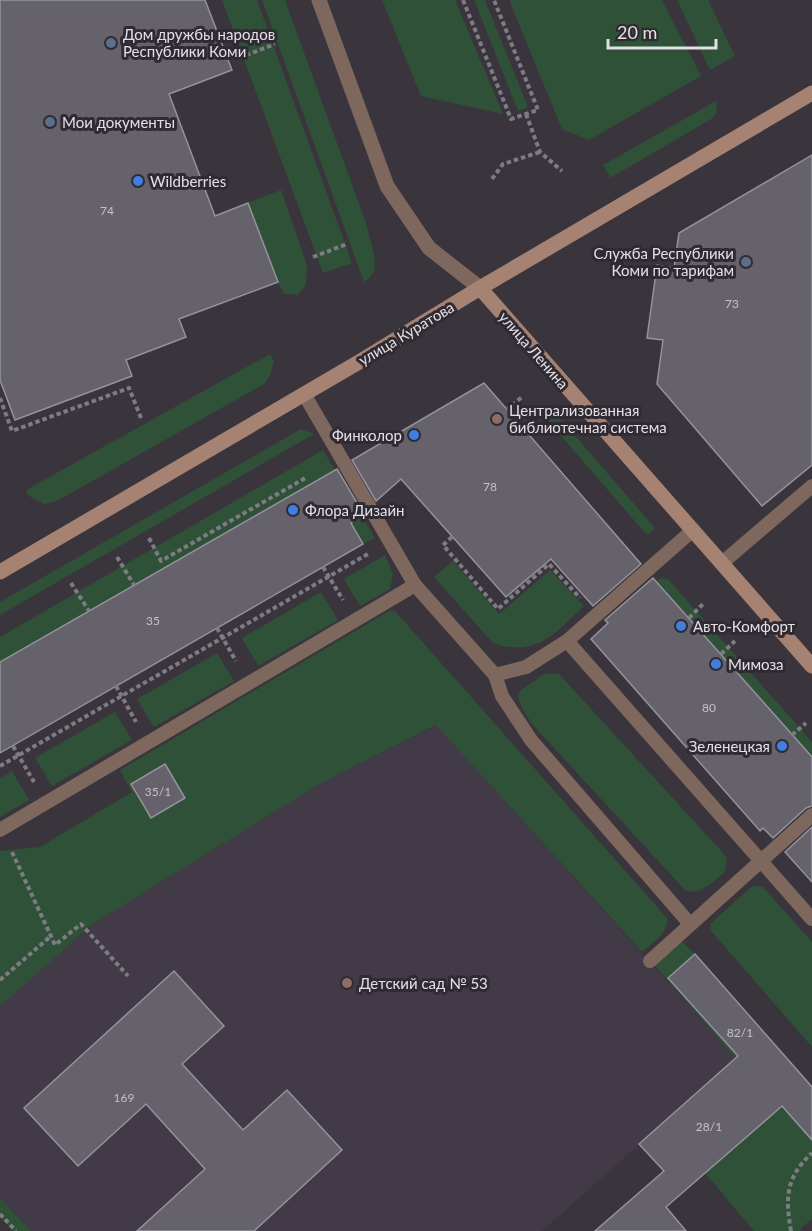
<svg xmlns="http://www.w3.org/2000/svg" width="812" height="1231" viewBox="0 0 812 1231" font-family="Lato,sans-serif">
<rect width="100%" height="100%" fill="#3a353d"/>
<path fill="#433a48" d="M437,725L736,1058L542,1231H31L0,1198V1005L93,924L318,785Z"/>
<g fill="#2e5138">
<path d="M222,0H257L352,263L323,273Z"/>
<path d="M262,0H285L366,223L374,255L375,270L370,277L364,282Z"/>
<path d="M382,0H455L503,114L421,96Z"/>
<path d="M474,0H485L528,107L518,111Z"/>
<path d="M509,0H662L701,76L589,140L562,129Z"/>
<path d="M677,0H708L735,56L710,70Z"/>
<path d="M716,101L717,111L713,118L610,178L603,165Z"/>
<path d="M281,190L307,265L306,284L298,295L284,294L278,282L248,203Z"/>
<path d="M270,354L274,361L270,375L264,384L57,501L44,504L29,496L26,490Z"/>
<path d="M550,407L655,528L647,535L542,414Z"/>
<path d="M301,429L314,434L0,615V602Z"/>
<path d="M323,450L375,538L363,544L323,476L0,662V637Z"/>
<path d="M385,555L393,574L390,589L360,606L344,579Z"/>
<path d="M453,561L499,614L550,570L584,606C555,633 537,658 493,643L434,577Z"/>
<path d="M660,578L668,579L812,742V757L657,581Z"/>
<path d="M321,592L338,620L258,666L242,638Z"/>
<path d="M389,611H395L667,918C669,933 652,943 642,952L436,725L318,785L93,924L0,1006V851L40,847L132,792L120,770Z"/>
<path d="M217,653L234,681L154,727L137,699Z"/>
<path d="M544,674H559L725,855L727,860L725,872C713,881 700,897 685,890L532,724L523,710L518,697L521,690Z"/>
<path d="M115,712L132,740L52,786L35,758Z"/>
<path d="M12,771L29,800L0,817V778Z"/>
<path d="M757,886L763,887L812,942V1047L711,931L710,924L751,887Z"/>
<path d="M681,941L695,954L668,978L810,1137L812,1136V1219L800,1229L801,1231H754L705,1173L779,1108L656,967L655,964Z"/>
<path d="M0,1198L31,1231H13L0,1217Z"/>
</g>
<g fill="#65626c" stroke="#94929c" stroke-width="1.5">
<path d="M0,0H205L232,70L169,94L215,216L248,203L278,282L179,319L186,337L126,360L132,376L15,420L0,380Z"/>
<path d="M812,155V465L762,506L657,384L663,340L647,338L657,265L674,268L679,233Z"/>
<path d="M484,383L641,564L593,606L551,559L506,597L401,479L376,501L352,460Z"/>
<path d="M337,469L363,513L351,523L363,544L0,753V662Z"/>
<path d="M653,578L812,757V806L806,808L773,838L763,828L760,831L591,639L608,623L605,620Z"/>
<path d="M165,764L185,798L151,818L131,784Z"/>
<path d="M812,827V882L785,852Z"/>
<path d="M695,954L812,1087V1140L782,1106L666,1207L686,1231H595L664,1171L639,1144L738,1056L668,978Z"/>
<path d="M174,971L224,1026L182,1064L243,1130L287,1090L342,1150L254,1231H137L205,1169L146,1104L78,1166L24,1108Z"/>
</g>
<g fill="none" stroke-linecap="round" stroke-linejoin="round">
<g stroke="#7f7b82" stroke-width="4" stroke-dasharray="4.5 3" stroke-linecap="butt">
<path d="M463,0L511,119L538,110L494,0"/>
<path d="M239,58L275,44"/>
<path d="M526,114L540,152L562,171"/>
<path d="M492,179L503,164L540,152"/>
<path d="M313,257L347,244"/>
<path d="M0,398L12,431L129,388L141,418"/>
<path d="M506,410L522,397"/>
<path d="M452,537L443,545L498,609L549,564L580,598"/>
<path d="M149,538L161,561L307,477"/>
<path d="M117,557L134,585"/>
<path d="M323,567L343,600"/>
<path d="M71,583L89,611"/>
<path d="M689,618L703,604"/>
<path d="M217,628L236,661"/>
<path d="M721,654L735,641"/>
<path d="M116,686L136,722"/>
<path d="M792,735L806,723"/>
<path d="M13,746L34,782"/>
<path d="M0,766L368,554"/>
<path d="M12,852L55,945L81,924L128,976"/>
<path d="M0,980L51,936"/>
<path d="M0,1214L16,1231"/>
<path d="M791,1231C785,1197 786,1177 812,1153"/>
</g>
<g stroke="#7e685e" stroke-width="14">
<path d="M304,394L415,585L495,675L526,667L567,641L693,530"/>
<path d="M722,563L812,486"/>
<path d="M567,641L812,919"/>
<path d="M495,675L502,696L531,740L690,924"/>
<path d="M0,830L415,585"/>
<path d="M650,961L812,815"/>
</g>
<path stroke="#7e685e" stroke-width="15" d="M319,0L387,186L429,248L480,288"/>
<g stroke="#a68272" stroke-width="15">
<path d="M480,288L812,666"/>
<path d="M0,572L359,362L480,288L812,93"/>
</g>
</g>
<g fill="#5c6f8a" stroke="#302b33" stroke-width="2">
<circle cx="111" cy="43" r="6"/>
<circle cx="50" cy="122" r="6"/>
<circle cx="746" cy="262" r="6"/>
</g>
<g fill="#3f7fe0" stroke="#302b33" stroke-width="2">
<circle cx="138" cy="181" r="6"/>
<circle cx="414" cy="435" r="6"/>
<circle cx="293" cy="510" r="6"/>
<circle cx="681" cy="626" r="6"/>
<circle cx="716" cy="664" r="6"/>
<circle cx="782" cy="746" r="6"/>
</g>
<g fill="#8d6e63" stroke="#302b33" stroke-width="2">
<circle cx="497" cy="419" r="6"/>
<circle cx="347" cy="983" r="6"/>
</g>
<g text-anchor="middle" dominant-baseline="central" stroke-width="6" stroke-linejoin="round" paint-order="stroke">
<g font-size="12" fill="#c4c0c7">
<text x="107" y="210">74</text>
<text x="732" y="303">73</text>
<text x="490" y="486">78</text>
<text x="153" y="620">35</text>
<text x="709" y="707">80</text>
<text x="158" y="791">35/1</text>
<text x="740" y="1032">82/1</text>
<text x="124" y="1097">169</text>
<text x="709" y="1126">28/1</text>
</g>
<g font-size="15" fill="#e3dfe5" stroke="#302b33" text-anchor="start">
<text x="123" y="34">Дом дружбы народов<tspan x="123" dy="17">Республики Коми</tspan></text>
<text x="62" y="122">Мои документы</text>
<text x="150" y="181">Wildberries</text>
<text x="734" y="253" text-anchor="end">Служба Республики<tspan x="734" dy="17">Коми по тарифам</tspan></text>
<text x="509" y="410">Централизованная<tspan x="509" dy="17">библиотечная система</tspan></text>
<text x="402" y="435" text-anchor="end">Финколор</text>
<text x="305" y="510">Флора Дизайн</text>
<text x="693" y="626">Авто-Комфорт</text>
<text x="728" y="664">Мимоза</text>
<text x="770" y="746" text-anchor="end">Зеленецкая</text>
<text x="359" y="983">Детский сад № 53</text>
</g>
<g font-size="15" fill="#e3dfe5" stroke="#302b33">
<text transform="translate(406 333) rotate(-31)">улица Куратова</text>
<text transform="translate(534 350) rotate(49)">улица Ленина</text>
</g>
</g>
<path d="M608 39v9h108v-9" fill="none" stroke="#e3dfe5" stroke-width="3"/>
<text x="617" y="39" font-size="18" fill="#e3dfe5" stroke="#302b33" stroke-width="4.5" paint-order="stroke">20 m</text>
</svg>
